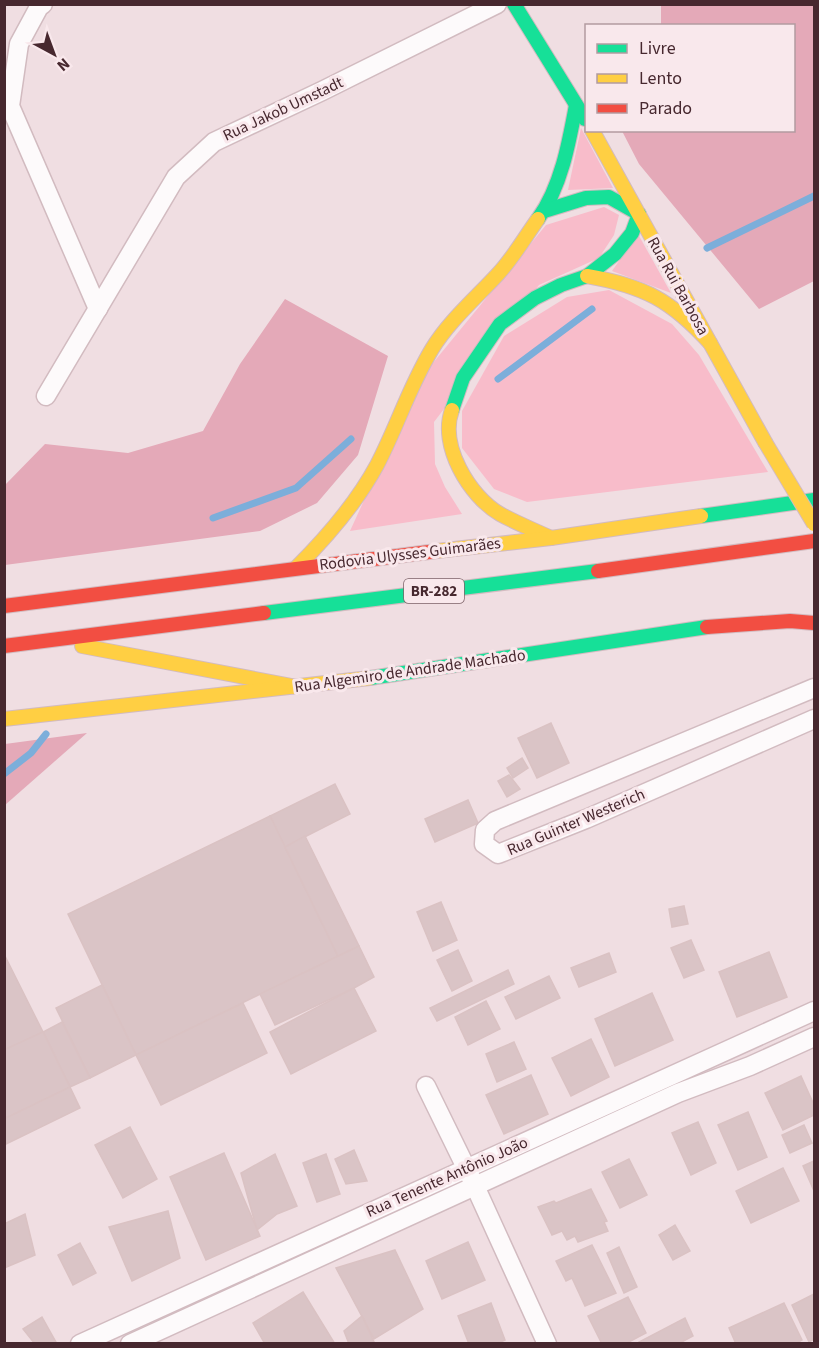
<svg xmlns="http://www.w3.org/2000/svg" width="819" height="1348" viewBox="0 0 819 1348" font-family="'Source Sans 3',sans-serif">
<rect width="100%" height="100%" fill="#f0dee2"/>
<g fill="#f8bcca">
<path d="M581,128L613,188L568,190Z"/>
<path d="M604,207L619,215L614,235L599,258L539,285L434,422L435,464L445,487L462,514L350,531L419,380L546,225Z"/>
<path d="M638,234L671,293L612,271Z"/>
<path d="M609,290L672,324L699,355L768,472L527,502L494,489L462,448V411L504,336L567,297Z"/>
</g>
<g fill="#e4a9b8">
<path d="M661,5H814V281L759,309L639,164L622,131L794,130V26L661,25Z"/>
<path d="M285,299L388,356L358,455L317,503L260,531L5,565V485L45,444L128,453L203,431L240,364Z"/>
<path d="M87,733L5,805V744Z"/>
</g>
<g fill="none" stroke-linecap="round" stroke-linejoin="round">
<g stroke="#7caeda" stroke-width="7">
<path d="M707,248L814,196"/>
<path d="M498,379L592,309"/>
<path d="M213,518L296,488L351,439"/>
<path d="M4,774L31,753L46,734"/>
</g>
</g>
<g fill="#dac4c6" stroke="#dac2c3" stroke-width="1.5">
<path d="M551,723L569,763L537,778L518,738Z"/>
<path d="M522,758L528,768L513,778L507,768Z"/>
<path d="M509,775L520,789L507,797L498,781Z"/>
<path d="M335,784L350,814L285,847L270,816Z"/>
<path d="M468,800L478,823L435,842L425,819Z"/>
<path d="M270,816L338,956L136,1055L68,914Z"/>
<path d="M305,836L359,946L338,956L285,847Z"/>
<path d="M441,902L457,940L433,951L417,912Z"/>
<path d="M684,906L688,924L672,927L669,909Z"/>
<path d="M691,940L704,970L684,978L671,948Z"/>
<path d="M359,946L374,977L354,988L275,1025L260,994Z"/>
<path d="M458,950L472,981L452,991L437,960Z"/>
<path d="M769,952L787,997L737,1017L719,972Z"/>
<path d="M609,953L616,972L579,987L571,968Z"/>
<path d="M4,954L43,1032L4,1050Z"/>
<path d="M508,970L514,984L437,1021L430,1008Z"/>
<path d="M549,976L560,998L516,1019L505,997Z"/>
<path d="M102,985L136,1055L90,1078L56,1008Z"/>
<path d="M354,988L376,1031L291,1074L270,1032Z"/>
<path d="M652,993L673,1040L615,1066L595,1019Z"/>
<path d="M486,1001L500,1029L468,1045L455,1017Z"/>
<path d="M243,1003L267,1053L161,1105L136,1055Z"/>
<path d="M62,1022L90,1078L70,1087L43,1032Z"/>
<path d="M43,1032L70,1087L4,1119V1050Z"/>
<path d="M591,1039L609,1077L571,1096L552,1058Z"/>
<path d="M514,1042L526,1069L497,1082L486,1054Z"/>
<path d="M531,1075L548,1114L504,1134L486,1095Z"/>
<path d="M801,1076L814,1105V1115L783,1130L765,1093Z"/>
<path d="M70,1087L80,1108L4,1145V1119Z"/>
<path d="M748,1112L767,1157L738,1170L718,1125Z"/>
<path d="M698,1122L716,1163L691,1175L672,1133Z"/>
<path d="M804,1125L812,1143L790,1153L782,1135Z"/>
<path d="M130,1127L157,1179L123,1198L95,1145Z"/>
<path d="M354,1150L367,1181L346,1184L335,1159Z"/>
<path d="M224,1153L260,1236L206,1260L170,1177Z"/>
<path d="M275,1154L297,1206L277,1214L257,1230L241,1173Z"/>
<path d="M326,1154L340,1194L317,1202L303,1163Z"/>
<path d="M629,1159L647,1195L620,1208L602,1172Z"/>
<path d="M814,1161V1191L803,1166Z"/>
<path d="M783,1168L799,1201L751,1223L736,1191Z"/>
<path d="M591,1189L607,1221L604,1222L608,1231L578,1242L575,1236L567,1240L562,1231L552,1235L538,1207L554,1201L556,1203Z"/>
<path d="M168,1211L180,1258L132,1281L109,1227Z"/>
<path d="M25,1214L35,1255L4,1268V1224Z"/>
<path d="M675,1225L690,1251L673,1260L659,1235Z"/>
<path d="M468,1242L485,1280L442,1299L426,1261Z"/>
<path d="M80,1243L96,1273L73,1285L58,1255Z"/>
<path d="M592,1245L616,1293L585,1306L572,1278L566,1281L556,1261Z"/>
<path d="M619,1247L637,1287L624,1293L607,1253Z"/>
<path d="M395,1250L423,1309L374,1339L336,1268Z"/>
<path d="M303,1292L335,1344H265L253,1323Z"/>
<path d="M814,1294V1339L809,1342L792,1305Z"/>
<path d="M628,1297L646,1333L625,1344H602L588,1316Z"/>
<path d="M491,1303L505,1340L496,1344H469L458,1316Z"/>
<path d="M784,1303L802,1340L795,1344H736L729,1328Z"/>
<path d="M362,1316L375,1344H349L344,1331Z"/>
<path d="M42,1317L56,1342L54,1344H35L23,1329Z"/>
<path d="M685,1318L693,1336L678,1344H640L639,1342Z"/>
</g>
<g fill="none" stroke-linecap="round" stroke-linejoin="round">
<g stroke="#d2bbc0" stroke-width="21">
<g id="street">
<path d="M43,4L39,7L19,44L10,106L98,309"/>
<path d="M46,396L176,177L214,142L322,91L497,4"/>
<path d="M814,688L495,821L485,830L484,844L498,854L586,819L814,719"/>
<path d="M426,1086L475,1186L547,1344"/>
<path d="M80,1344L814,1011"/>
<path d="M130,1344L678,1093L750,1066L814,1037"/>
</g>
</g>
<g stroke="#d2bbc0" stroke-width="16">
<g id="fast">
<path d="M514,4L585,119"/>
<path d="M538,219C561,187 569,143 576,105"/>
<path d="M452,410L463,378L500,324L535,298L561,285L587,276L615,254L632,233L639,214L609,197L586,198L544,211"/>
<path d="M701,516L814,500"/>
<path d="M264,613L598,571"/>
<path d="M370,678L707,627"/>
</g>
</g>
<g stroke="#d2bbc0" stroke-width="16">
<g id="slow">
<path d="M592,130L765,442"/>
<path d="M587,276C644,286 671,300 710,343"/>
<path d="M452,410C439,445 469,496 500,514C516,523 534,530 551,538"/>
<path d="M437,551L551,538L701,516"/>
<path d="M296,568C327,537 356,504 377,465C397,427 409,387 432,349C449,321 476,298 498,274C513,258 525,237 538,219"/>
<path d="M82,646L297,687"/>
<path d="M4,719L370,678"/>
</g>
</g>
<g stroke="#d2bbc0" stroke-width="16">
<g id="jam">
<path d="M598,571L814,541"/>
<path d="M4,606L437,551"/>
<path d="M707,627L790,621L814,623"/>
<path d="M4,646L264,613"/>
</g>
</g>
<use href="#street" stroke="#fdfafb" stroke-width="18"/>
<use href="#fast" stroke="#16e098" stroke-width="14"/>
<use href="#slow" stroke="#ffcf43" stroke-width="14"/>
<use href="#jam" stroke="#f24e42" stroke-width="14"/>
<g stroke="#d2bbc0" stroke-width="16" stroke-linecap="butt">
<path id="slow-bridge" d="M765,442L814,524"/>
</g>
<use href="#slow-bridge" stroke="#ffcf43" stroke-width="14"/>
</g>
<g text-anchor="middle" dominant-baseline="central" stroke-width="6" stroke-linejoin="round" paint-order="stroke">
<rect fill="#f9e8ec" stroke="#7c6268" stroke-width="1.5" x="404" y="579" width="60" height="24" rx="4.5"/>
<g font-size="15" font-weight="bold" fill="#47282f">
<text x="434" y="591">BR-282</text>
</g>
<g font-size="16" fill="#47282f" stroke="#f9e8ec">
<text transform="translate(283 109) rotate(-25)">Rua Jakob Umstadt</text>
<text transform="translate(678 286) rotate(61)">Rua Rui Barbosa</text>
<text transform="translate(410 554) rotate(-7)">Rodovia Ulysses Guimarães</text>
<text transform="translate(410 671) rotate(-8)">Rua Algemiro de Andrade Machado</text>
<text transform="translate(576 822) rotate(-23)">Rua Guinter Westerich</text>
<text transform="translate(447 1177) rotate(-24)">Rua Tenente Antônio João</text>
</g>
</g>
<rect width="819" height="1348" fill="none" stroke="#47282f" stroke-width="12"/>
<rect x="585" y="24" width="210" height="108" fill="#f9e8ec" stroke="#b29ba0" stroke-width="1.5"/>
<rect x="597" y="44" width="30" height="9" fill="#16e098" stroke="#b29ba0" stroke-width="1.5"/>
<text x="639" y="54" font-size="18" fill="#47282f">Livre</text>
<rect x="597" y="74" width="30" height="9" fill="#ffcf43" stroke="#b29ba0" stroke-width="1.5"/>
<text x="639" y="84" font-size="18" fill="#47282f">Lento</text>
<rect x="597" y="104" width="30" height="9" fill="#f24e42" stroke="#b29ba0" stroke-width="1.5"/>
<text x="639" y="114" font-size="18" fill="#47282f">Parado</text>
<g transform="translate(54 54) rotate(139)" stroke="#f9e8ec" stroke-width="4.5" paint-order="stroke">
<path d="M0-4.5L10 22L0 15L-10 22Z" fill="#47282f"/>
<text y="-9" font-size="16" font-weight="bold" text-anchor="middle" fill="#47282f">N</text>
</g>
</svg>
